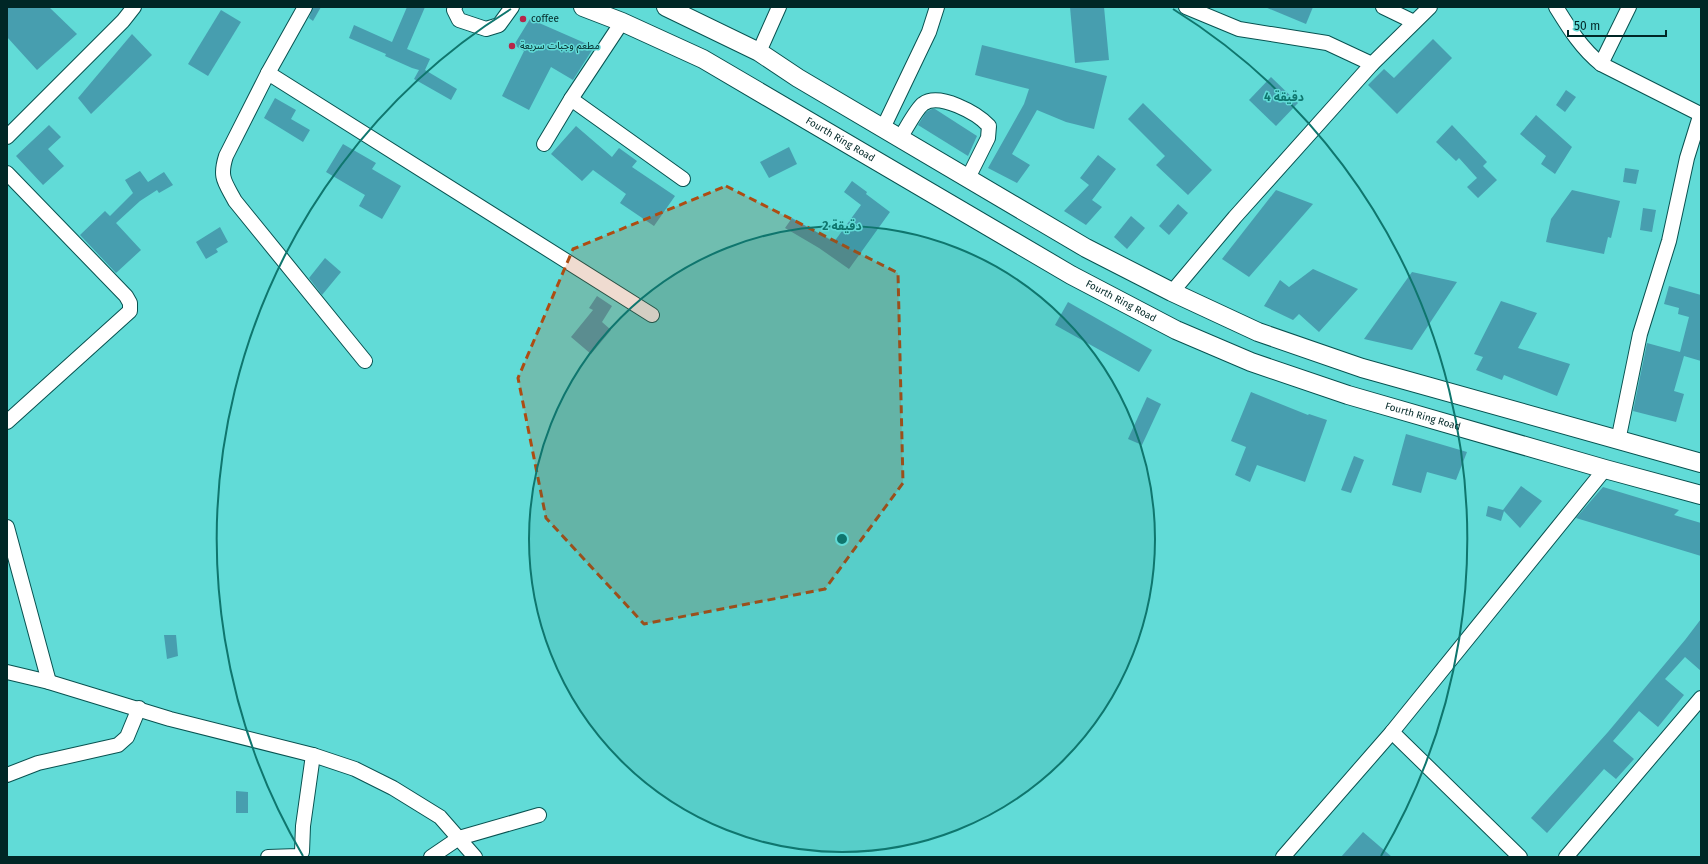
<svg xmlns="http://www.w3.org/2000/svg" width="1708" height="864" viewBox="0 0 1708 864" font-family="'Fira Sans','Noto Sans Arabic',sans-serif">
<rect width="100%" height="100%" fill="#61dbd7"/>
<g fill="#479eaf">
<path d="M7,7H49L77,34L37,70L7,37Z"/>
<path d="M313,7H321L313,21L309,18Z"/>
<path d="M407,7H425L407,49L430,59L425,70L457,89L451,100L414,79L419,70L412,68L385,56L386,54L349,38L354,25L392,42Z"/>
<path d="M1070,7H1104L1109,60L1075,63Z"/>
<path d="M1265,7H1313L1306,24Z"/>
<path d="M221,10L241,22L208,76L188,64Z"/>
<path d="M530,19L594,47L573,80L551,67L529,110L502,96L524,51L514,45Z"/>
<path d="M132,34L152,55L91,114L78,98Z"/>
<path d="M1433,39L1452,58L1397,114L1368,85L1384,69L1394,78Z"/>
<path d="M982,45L1107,76L1094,129L1066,122L1037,110L1012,154L1030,165L1017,183L988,168L1024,104L1029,89L975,75Z"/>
<path d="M1271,77L1298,103L1276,126L1249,100Z"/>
<path d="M1566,90L1576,97L1565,112L1556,105Z"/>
<path d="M275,98L296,110L291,119L310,130L303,142L264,118Z"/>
<path d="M1143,103L1212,170L1188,195L1156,165L1165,156L1128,119Z"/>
<path d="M932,109H935L977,136L968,156L918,125L926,112Z"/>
<path d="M1536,115L1572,147L1555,174L1541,164L1546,156L1520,134Z"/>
<path d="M49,125L61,137L48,149L64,166L43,185L16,156Z"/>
<path d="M1452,125L1487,162L1483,166L1497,180L1478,198L1467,187L1477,178L1459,158L1456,161L1436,142Z"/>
<path d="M576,126L612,157L619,148L637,161L632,167L675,196L654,226L620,203L626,194L593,170L582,181L551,154Z"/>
<path d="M343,144L376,163L372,169L401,186L382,219L359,206L365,195L326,172Z"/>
<path d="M789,147L797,164L769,178L760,162Z"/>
<path d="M1098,155L1116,169L1092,200L1102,207L1086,225L1064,211L1089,185L1080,178Z"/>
<path d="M1625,168L1639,170L1636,184L1623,182Z"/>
<path d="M140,171L148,182L164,172L173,185L159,193L157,190L140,201L116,223L141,250L116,273L80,235L105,211L110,216L133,193L125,180Z"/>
<path d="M852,181L867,192L866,194L890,212L849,269L819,248L785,228L792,218L834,242L861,205L844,192Z"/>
<path d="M1276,190L1313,204L1249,277L1222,259Z"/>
<path d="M1572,190L1620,201L1611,238L1608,237L1604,254L1546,242L1551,219Z"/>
<path d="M1178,204L1188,213L1169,235L1159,226Z"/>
<path d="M1643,208L1656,210L1652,232L1640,230Z"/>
<path d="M1131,216L1145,228L1127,249L1114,237Z"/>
<path d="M220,227L228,242L216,249L218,252L206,259L196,242Z"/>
<path d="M325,258L341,272L322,295L309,278Z"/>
<path d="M1313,269L1358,289L1319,332L1299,314L1293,320L1264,306L1280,280L1289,287Z"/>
<path d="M1412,272L1457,282L1412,350L1364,339Z"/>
<path d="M1669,286L1701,295V361L1684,356L1674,391L1684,394L1676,422L1633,411L1647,343L1680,352L1689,317L1678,314L1679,308L1664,304Z"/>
<path d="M597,296L612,306L602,322L611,330L591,354L571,337L593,310L589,308Z"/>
<path d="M1501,301L1537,313L1518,348L1570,364L1557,396L1504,375L1502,380L1476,370L1483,357L1474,354Z"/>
<path d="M1068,302L1152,350L1139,372L1055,325Z"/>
<path d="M1251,392L1308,415L1309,414L1327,420L1305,482L1257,465L1250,482L1235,475L1246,447L1231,441Z"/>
<path d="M1147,397L1161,404L1142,445L1128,439Z"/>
<path d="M1406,434L1467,452L1456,480L1427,472L1421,493L1392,485Z"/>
<path d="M1354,456L1364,460L1351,493L1341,490Z"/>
<path d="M1521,486L1542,501L1520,528L1504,511L1501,521L1486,516L1488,506L1503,510Z"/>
<path d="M1603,487L1679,510L1674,515L1701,523V556L1576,518Z"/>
<path d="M1701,619V671L1685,657L1665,679L1684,695L1658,727L1639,711L1613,741L1634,759L1616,779L1604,769L1547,833L1531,818L1608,732L1685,640Z"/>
<path d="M164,635H176L178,656L167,659Z"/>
<path d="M236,791L248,792V813H236Z"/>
<path d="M1363,832L1392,857H1341Z"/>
</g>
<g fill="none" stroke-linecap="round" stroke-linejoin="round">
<g stroke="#085250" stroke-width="16">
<g id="minor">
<path d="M305,7L268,73L226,156C219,178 225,182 235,201L365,361"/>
<path d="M455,7L454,10L459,20L486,29L499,25L512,7"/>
<path d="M1186,7L1239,29L1327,43L1372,64"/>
<path d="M1383,7L1414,22"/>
<path d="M1556,7C1569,28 1581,48 1601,64L1700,114"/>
<path d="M759,52L779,7"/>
<path d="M1601,64L1629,7"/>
<path d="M268,73L652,315"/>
<path d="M571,99L683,179"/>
<path d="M883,128L929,32L937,7"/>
<path d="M7,137L123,21L134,7"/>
<path d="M900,138C905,131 916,109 923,104C939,92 977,113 989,126L988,138L968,178"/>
<path d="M544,144L571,99L622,22"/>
<path d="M7,173L126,296L130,303V311L7,422"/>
<path d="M1172,292L1235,217L1372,64L1430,7"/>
<path d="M1618,441L1640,334L1669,241L1687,158L1701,113"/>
<path d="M7,527L49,682"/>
<path d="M7,672L49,682L170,719L313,755L355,769L393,788L440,817L475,857"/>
<path d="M1392,732L1520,857"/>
<path d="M7,775L38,763L118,745L127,737L139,708"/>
<path d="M268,857L298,856L302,852L303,826L313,755"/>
<path d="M431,857L459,838L539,815"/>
<path d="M1283,857L1392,732L1605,469"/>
<path d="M1566,857L1701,698"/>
</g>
</g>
<g stroke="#085250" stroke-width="20">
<g id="major">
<path id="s1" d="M583,7L622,22L703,59L1071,275L1176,330L1251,362L1348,395L1605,469L1701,495"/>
<path d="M666,7L759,52L798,78L1086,248L1172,292L1258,332L1362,368L1701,463"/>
</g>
</g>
<use href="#minor" stroke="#fff" stroke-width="14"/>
<use href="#major" stroke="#fff" stroke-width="18"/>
</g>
<path fill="#ae4c12" fill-opacity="0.2" stroke="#ae4c12" stroke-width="3" stroke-dasharray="8 5" stroke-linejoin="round" d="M726,186L898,273L903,483L825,589L644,624L546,518L518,378L573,249Z"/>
<circle cx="842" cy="539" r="313" fill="#0f766e" fill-opacity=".12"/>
<g fill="none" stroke="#0f766e" stroke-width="2">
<circle cx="842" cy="539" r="313"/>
<path d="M303 856A625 625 0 0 1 511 9M1173 9A625 625 0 0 1 1381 856"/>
</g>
<g fill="#b7264a" stroke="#61dbd7" stroke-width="1.5">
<circle cx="523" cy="19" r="4"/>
<circle cx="512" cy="46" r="4"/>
</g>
<g text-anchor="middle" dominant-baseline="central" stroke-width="3" stroke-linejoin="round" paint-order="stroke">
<g font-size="10" fill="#002726" stroke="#61dbd7" text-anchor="start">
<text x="531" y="19">coffee</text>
<text x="520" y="46">مطعم وجبات سريعة</text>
</g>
<g font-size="10" fill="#002726" stroke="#61dbd7">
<text stroke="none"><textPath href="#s1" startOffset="290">Fourth Ring Road</textPath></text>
<text stroke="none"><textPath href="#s1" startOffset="614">Fourth Ring Road</textPath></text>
<text stroke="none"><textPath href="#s1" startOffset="938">Fourth Ring Road</textPath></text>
</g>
</g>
<circle cx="842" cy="539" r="6" fill="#0f766e" stroke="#61dbd7" stroke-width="2"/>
<g font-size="12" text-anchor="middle" font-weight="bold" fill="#0f766e" stroke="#61dbd7" stroke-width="3" stroke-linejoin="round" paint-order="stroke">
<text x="1284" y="101">4 دقيقة</text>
<text x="842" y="230">2 دقيقة</text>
</g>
<rect width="1708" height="864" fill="none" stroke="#002726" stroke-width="16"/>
<path d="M1568 30v6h98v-6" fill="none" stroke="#002726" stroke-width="2"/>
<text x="1574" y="30" font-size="12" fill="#002726" stroke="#61dbd7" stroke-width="3" paint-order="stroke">50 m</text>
</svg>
